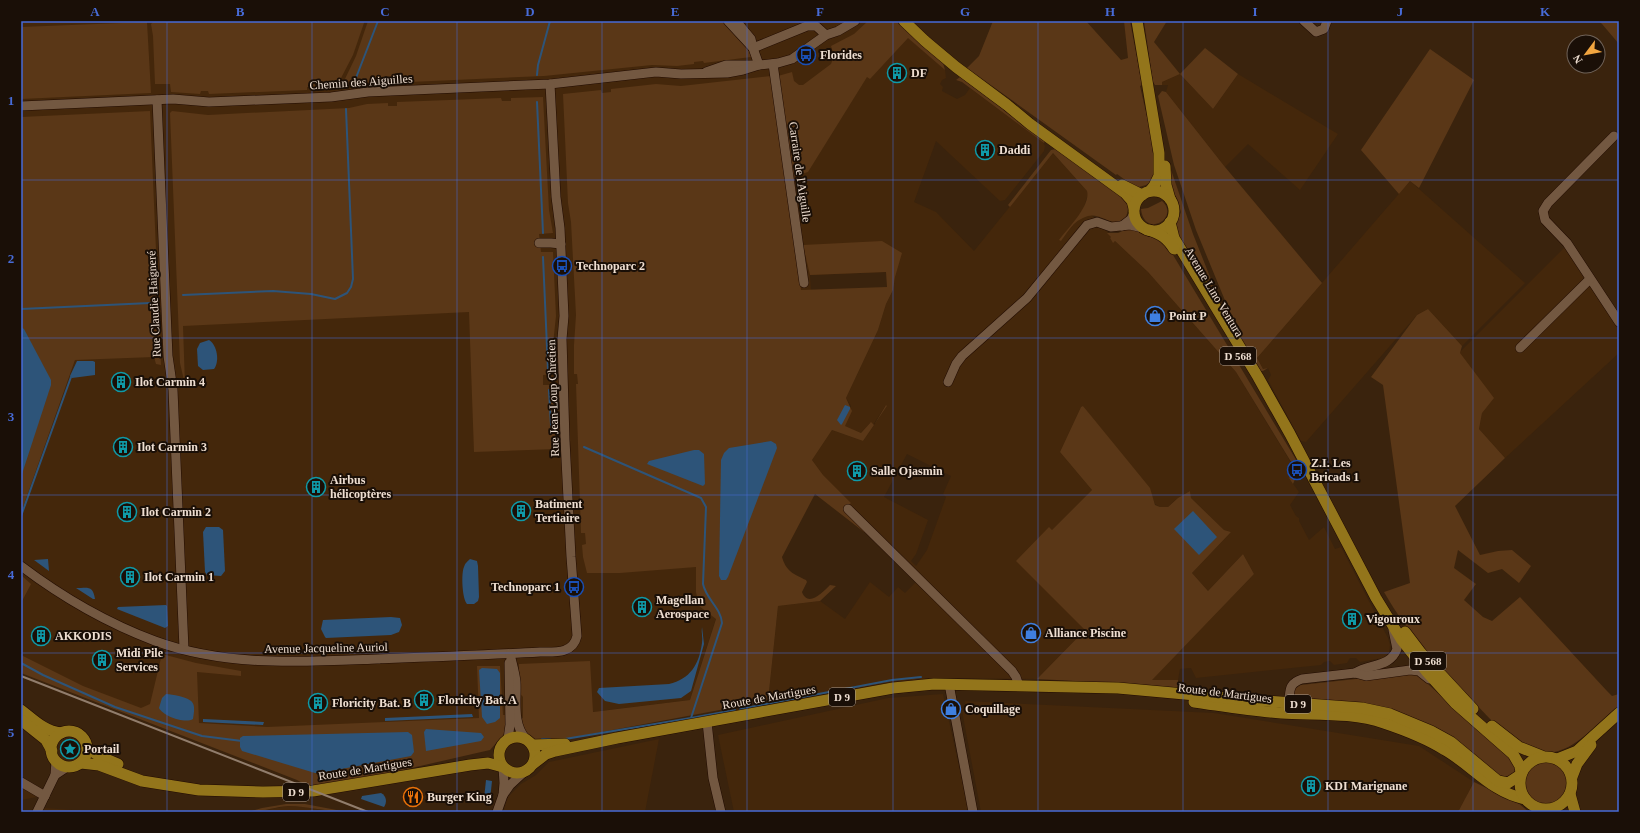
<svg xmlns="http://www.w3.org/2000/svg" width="1640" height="833" viewBox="0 0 1640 833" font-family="'Times New Roman',serif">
<rect width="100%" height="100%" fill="#3a230d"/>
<g fill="#44270b" fill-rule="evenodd">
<path d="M21,21H890L945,70L946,78L942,80L940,84L943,87L942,91L957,99L965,95L970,88L1042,141L1045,146L1044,151L1005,200L1000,201L936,141L914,202L936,212L974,251L1053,153L1087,191L1088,194L1084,207L1112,237L1110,238L1113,242L1115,241L1148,272L1236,372L1296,471L1289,478L1299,492L1290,505L1296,516L1299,518V521L1309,540L1324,527L1335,549L1341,547L1388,638L1390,645L1389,653L1383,658L1360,662L1356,658H1350L1347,663L1334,665L1330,661L1324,662L1321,665L1196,678L1191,668L1180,669L1178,680H1151L1254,574L1243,554L1208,591L1192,573L1231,532L1224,530L1191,498L1190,491L1174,501L1168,507H1160L1155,504L1153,499L1083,406L1081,407L1060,452L1092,490L1052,530L1049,528L1085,630L1037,679L929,678L768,701L778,606L820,601L845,619L870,582L889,597L898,587L905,593L916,582L844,510L851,503L823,475L812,460L832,430L863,441L887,406L886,405L873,425L870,423L861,433L844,426L851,406L846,398L878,330L886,304L893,290L895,277L886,272L810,275L811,290L702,502L699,606L716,618L690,700L592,712L523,717L498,732L310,779L21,670V513L75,360L21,300ZM907,454L951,476L943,494L946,497L927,550L916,566L911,561L916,554L928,520L884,497Z"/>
<path d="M1180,74L1213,109L1238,74L1338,134L1300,190L1248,144L1225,167L1166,92L1168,85H1162V82Z"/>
<path d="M1410,181L1525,283L1462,346L1428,309L1417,315L1306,442L1301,441L1268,380L1271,375L1268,368L1263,369L1257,358Z"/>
<path d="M1565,247L1619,329V353L1505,458L1479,429L1482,413L1459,353Z"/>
<path d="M943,694L969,812H734L718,735L888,698Z"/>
<path d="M965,701L1214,713L1419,746L1474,782L1458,812H981L962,711L966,709Z"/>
<path d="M659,739L645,812H503L508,797L521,784L536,775L549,762Z"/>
<path d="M21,787L37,796V797L21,800Z"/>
<path d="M287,806L305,807L333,812H256Z"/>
<path d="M45,808L98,812H29Z"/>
</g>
<g fill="#5a3717">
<path d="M154,21H364V23L353,55L340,80V89L316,90V87H307V90L209,94L208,91H201L200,94L171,92L170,84H155L153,36L151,24Z"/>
<path d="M368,21H725L751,50V57L704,63L703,61L694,62V64L677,66L652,65L544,76L366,84L344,88V81L356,56Z"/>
<path d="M868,21H899L943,63L945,70L908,38L870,79L867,77L808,172L795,176L791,174L778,76L792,72L794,81L799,85H803L831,64L834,56L831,46L854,34Z"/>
<path d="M993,21H1086L1121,60L1128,58L1124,21H1130L1142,85L1140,86L1150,130L1153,153L1154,174L1152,181L1146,185L1139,187L1132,185L1117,174L1116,175L967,68L979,56Z"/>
<path d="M1144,21H1167L1154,42L1180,74L1205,48L1238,74L1213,109L1180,74L1162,82V85H1155L1153,82Z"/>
<path d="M1599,21H1619V44L1602,24Z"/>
<path d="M147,22L151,93L21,99V27Z"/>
<path d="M1430,49L1474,80L1419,188L1410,181L1399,194L1361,150Z"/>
<path d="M771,76L801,290L887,287L886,272L810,275L803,245L882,241L902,253L895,277L893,290L886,304L878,330L846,398L852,411L845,426L861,433L871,422L874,425L886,405L887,406L863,441L832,430L812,460L823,475L851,503L844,511L865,531L864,532L815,494L782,557C786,571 793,574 806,580L807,582L802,592C808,608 823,592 830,585L836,586L820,601L778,606L768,701L559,740C554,741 547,743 542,742C533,740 523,731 520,723L523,717V697L519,692V664L590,661L593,712L690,700L716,619L699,606L696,592V567L620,573H587L583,557L582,545L586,544L585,533H581L576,384H578L577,374H574V345L576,315L571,222L568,203L563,94L601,90L602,93L611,92V89L656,84L681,86Z"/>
<path d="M960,77L1045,141L1044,143L962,82L956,80Z"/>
<path d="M1162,91L1166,92L1225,167L1322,283L1257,358L1263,369L1268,368L1263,371H1259L1227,315V308L1224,298L1196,230L1174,165L1158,96Z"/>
<path d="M543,97L549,210L553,233L539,234L541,252H553L556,316L553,344L555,374L543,375V385H556V449L474,452L469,312L183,326L185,385L180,363L170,113L172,111L208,115L349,108L367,104L388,103V106H397V102L501,98L502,101H511V98Z"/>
<path d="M150,111L161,365L156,364L154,357L75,360L21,513V117Z"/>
<path d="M1056,149L1123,196L1128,205C1127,240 1102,211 1088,216C1073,221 1070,229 1061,241L1059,240C1067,229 1091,206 1087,191L1053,153L1010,207L1008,205L1051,150Z"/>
<path d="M1169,164L1193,234L1222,307L1177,236L1176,226L1181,212L1178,201L1171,189Z"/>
<path d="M1162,201C1181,218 1144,239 1141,209L1148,208Z"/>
<path d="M1130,228L1134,229L1146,236L1155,237L1167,245L1298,463V472L1293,484L1289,478L1296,470L1236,372L1148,272L1115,241L1113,243L1110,238L1111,237L1107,233H1118Z"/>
<path d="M1428,309L1462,346L1460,353L1494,398L1482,413L1479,429L1505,458L1455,506L1480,555L1498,551L1512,550L1531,566L1519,583L1502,569L1488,573L1458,550L1454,568L1476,584L1464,600L1483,617L1492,621L1520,597L1607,691L1612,696L1619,694V706C1601,719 1582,743 1561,750C1550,755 1534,751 1523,745C1504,735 1489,718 1475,703C1440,667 1409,636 1384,592L1410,583L1383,385L1371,377L1417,315Z"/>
<path d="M1083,406L1150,488L1155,505L1160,507H1168L1178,498L1190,491L1191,498L1224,530L1231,532L1192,573L1208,591L1243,554L1254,574L1152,680H1178V690L1113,683L1037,679L1085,630L1016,561L1049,527L1052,530L1092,490L1060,452L1081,407Z"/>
<path d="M21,575L31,584L21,603Z"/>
<path d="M162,654L196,663L241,671V676L197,672L199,723L267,727L479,718L477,666H500L503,715H507L505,733L490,750L372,777L316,786H308L297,780L21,673V655L83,686L141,708L150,704Z"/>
<path d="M1410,673L1420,677L1510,757L1514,761L1515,772L1504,779L1472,754L1294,699V689L1301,685Z"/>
<circle cx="1546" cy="784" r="22"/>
<path d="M1474,782L1518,803L1529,812H1458Z"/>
<path d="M286,804H305L347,812C327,812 308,806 288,806C274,807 262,812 248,812L262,808Z"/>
</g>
<g fill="#2d5479">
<path d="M21,327L24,329L51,380V385L21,477Z"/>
<path d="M209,340C217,345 220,361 214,369L203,370L198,366L197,349L200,343Z"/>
<path d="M77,361H93L95,362V375L72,378L70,376Z"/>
<path d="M845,405L850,407V409L842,424L841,425L837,420Z"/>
<path d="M771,441L776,444L777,448L728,577L726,580H721L719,576L721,460L724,453L729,448Z"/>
<path d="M694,450H699L704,454L705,484L703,486L647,464L649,461Z"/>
<path d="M1193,511L1217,537L1199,555L1174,529Z"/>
<path d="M206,527H219L223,530L225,571L221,576L207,575L205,572L203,532Z"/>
<path d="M48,559L49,571L34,560Z"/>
<path d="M470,559L477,561L478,566L479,597L478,601L474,604H467C462,599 461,573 464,567C465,563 467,562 470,559Z"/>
<path d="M76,588C88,588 93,585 95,599H93Z"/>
<path d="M166,605L167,606L168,626L165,628L117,609L118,607Z"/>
<path d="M391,617L400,618L402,625L399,632L391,635L326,638L325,637L321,629L323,620Z"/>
<path d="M702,627L704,644L691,691L681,698L619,704L605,701L597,692L599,688L669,684C690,679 699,665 702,643C703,638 701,632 702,627Z"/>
<path d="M482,668L497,669L500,673V718L495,722L487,724L482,717L479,670Z"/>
<path d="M166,694C170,694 174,695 179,696C194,700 196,703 193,719C185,724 163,716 159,708L162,698Z"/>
<path d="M472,714L473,717L385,721V718Z"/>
<path d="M203,719L264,722L263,725L203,722Z"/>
<path d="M426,729L481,733L484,737L481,741L426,751L424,732Z"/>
<path d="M408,732L412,735L414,752L411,756L320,773H315L242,751L240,747V738L243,736Z"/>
<path d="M486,780L492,781L490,800L484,799Z"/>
<path d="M381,793C387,796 387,803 384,807L361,799L362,796Z"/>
</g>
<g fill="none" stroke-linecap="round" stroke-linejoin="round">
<g stroke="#2d5479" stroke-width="2">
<path d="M537,75L538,65L550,21"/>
<path d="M354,83L378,21"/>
<path d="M537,102L543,233"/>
<path d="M543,257L548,370"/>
<path d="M183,295L273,291L311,294L335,299L347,293L351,287L353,279L346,109"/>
<path d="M21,309L150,303"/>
<path d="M549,390L551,425L553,430"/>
<path d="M21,516L71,377"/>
<path d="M21,663L43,675L115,707L202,736L242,741"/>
<path d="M740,709L892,680L921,677"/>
<path d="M691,718L735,710"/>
<path d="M542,739H550"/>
<path d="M565,739L691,718L722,623C721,608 706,599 703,584L706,507L701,498L584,447"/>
</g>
<g stroke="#210b00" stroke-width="10">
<g id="minor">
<path d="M728,21L753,48L751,39L736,21"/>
<path d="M1304,21L1316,32L1324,29L1327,21"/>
<path d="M826,35L816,26H807L753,48L759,65L778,63L792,59L826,35L838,31L855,21"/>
<path d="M773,64L804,283"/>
<path d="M706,72L726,65H754"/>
<path d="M157,100L168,356L173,390L184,649"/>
<path d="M21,106L173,99L209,102L331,97L368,92L550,84L656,72L681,74L727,73L743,70L759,65"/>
<path d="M1614,136L1548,203L1543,211L1545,220L1567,243L1619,322"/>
<path d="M1122,226L1131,219L1134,213"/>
<path d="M539,243H551L561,244"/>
<path d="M1520,348L1590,279"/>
<path d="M948,382L956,364L962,356L1027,298L1087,225L1097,222L1111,227L1130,225L1143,228"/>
<path d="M848,509L1012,671L1016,677L1019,686"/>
<path d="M21,566C62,597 107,623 155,641C226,667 302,662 377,659C431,657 486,655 540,652C555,652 573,654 577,636L571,557L565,440L562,339L564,316L560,228L556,197L550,84"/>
<path d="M510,654C512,663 515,672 516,682C517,700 512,724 526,739"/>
<path d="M1355,673C1370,663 1390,668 1397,649L1393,630"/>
<path d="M949,684L973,812"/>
<path d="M1285,708C1294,698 1283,685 1302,679L1355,673L1366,676L1410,670L1419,671L1429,679"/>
<path d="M707,722L713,778L721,812"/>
<path d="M508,739L510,725L509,663"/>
<path d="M503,767L504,783L503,795L510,785L524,772"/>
<path d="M55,775L67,767"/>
<path d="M21,782L45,796"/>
<path d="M37,812L55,775L56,761"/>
<path d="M497,812L503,795"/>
</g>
</g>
<g stroke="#210b00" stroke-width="12">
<g id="major">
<path d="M904,21L925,41L956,67L1007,105L1030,124L1125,193L1132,201L1134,208"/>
<path d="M1137,21L1159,153V176L1154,186L1150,191"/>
<path d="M1165,166L1166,185L1170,199"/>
<path d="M1122,185L1142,195"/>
<circle cx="1154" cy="211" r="20"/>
<path d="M1170,222L1174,238L1258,377L1290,434L1376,598L1401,639L1427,672L1455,703L1513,754L1520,766L1521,773"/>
<path d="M1149,230C1161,234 1167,238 1174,249"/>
<path d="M1405,632L1421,653L1473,709"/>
<path d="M1194,702C1223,706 1252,711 1281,713C1314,715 1353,712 1384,723C1405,730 1426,738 1445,750C1473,766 1491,792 1525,799"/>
<path d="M21,710C34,720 44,731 61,733"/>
<path d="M21,720L46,740L52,751"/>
<path d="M1492,726L1519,747L1542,756"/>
<circle cx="69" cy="749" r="18"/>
<circle cx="517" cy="755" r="18"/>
<path d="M532,745L565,744"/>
<path d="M87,748L99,756L118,764"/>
<circle cx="1546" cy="783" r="26"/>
<path d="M1557,759L1577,751L1619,713"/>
<path d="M81,763L99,765L142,781L199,790L263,792L313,791L470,765L488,763L503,767"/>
<path d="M533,764L546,754L555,751L617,738L893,688L934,684L1118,688L1251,700L1362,708L1390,714L1431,731L1451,742L1498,781L1508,783L1520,775"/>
<path d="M1572,777L1577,764L1591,745"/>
<path d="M1570,794L1575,812"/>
</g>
</g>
<use href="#minor" stroke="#735841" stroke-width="9"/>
<use href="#major" stroke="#93751b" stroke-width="11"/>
<path stroke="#917d6c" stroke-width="2" d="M21,676L368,812"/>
</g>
<path fill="none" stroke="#476bd7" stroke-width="1" stroke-opacity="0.55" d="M167,21V812M312,21V812M457,21V812M602,21V812M747,21V812M893,21V812M1038,21V812M1183,21V812M1328,21V812M1473,21V812M21,180H1619M21,338H1619M21,495H1619M21,653H1619"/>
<defs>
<g id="bus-ring" transform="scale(1)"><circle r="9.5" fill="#1a0f07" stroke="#1a4fb4" stroke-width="1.5"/><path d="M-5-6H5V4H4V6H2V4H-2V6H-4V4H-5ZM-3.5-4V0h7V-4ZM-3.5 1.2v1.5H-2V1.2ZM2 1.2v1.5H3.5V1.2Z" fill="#1a4fb4"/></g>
<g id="building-ring" transform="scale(1)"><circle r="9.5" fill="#1a0f07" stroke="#0f9aa8" stroke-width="1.5"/><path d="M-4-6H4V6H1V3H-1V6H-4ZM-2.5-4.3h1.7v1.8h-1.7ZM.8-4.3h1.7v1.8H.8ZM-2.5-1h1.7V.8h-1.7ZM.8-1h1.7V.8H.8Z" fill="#0f9aa8"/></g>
<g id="shop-ring" transform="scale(1)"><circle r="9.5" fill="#1a0f07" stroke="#3f7fe0" stroke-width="1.5"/><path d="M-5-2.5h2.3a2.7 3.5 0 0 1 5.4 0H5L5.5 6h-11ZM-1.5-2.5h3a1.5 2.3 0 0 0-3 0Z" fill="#3f7fe0"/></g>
<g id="sight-ring" transform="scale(1)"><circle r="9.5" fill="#1a0f07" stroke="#0f9aa8" stroke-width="1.5"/><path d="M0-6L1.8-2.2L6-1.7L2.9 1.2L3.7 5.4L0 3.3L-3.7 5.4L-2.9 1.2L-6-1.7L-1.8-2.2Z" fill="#0f9aa8"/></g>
<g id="restaurant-ring" transform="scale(1)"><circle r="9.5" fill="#1a0f07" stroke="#e8710a" stroke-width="1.5"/><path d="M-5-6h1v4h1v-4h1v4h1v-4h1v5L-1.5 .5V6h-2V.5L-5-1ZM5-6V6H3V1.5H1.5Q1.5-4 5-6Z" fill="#e8710a"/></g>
</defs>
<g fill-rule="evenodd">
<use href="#bus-ring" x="806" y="55"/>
<use href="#building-ring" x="897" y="73"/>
<use href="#building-ring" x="985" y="150"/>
<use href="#bus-ring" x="562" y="266"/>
<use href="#shop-ring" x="1155" y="316"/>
<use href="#building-ring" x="121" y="382"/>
<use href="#building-ring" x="123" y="447"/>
<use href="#bus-ring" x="1297" y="470"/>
<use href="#building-ring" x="857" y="471"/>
<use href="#building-ring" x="316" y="487"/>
<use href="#building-ring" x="521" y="511"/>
<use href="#building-ring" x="127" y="512"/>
<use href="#building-ring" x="130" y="577"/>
<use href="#bus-ring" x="574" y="587"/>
<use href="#building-ring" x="642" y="607"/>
<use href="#building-ring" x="1352" y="619"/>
<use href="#shop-ring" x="1031" y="633"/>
<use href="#building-ring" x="41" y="636"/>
<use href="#building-ring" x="102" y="660"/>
<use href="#building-ring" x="424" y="700"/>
<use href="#building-ring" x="318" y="703"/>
<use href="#shop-ring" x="951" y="709"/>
<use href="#sight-ring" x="70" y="749"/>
<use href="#building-ring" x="1311" y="786"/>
<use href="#restaurant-ring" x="413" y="797"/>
</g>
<g text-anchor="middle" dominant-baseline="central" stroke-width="4" stroke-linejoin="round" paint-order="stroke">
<g fill="#1a0f07" stroke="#aea094" stroke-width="1">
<rect x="1220" y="347" width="36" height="18" rx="3"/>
<rect x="1410" y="652" width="36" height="18" rx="3"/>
<rect x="829" y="688" width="26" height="18" rx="3"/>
<rect x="1285" y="695" width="26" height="18" rx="3"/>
<rect x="283" y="783" width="26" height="18" rx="3"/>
</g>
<g font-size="11" font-weight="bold" fill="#eeded1">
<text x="1238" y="356">D 568</text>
<text x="1428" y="661">D 568</text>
<text x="842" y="697">D 9</text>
<text x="1298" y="704">D 9</text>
<text x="296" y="792">D 9</text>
</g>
<g font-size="12" font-weight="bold" fill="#eeded1" stroke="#1a0f07" text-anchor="start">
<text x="820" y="55">Florides</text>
<text x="911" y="73">DF</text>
<text x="999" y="150">Daddi</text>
<text x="576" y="266">Technoparc 2</text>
<text x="1169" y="316">Point P</text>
<text x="135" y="382">Ilot Carmin 4</text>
<text x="137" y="447">Ilot Carmin 3</text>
<text x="1311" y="463">Z.I. Les<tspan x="1311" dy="14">Bricads 1</tspan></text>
<text x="871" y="471">Salle Ojasmin</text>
<text x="330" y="480">Airbus<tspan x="330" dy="14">hélicoptères</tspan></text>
<text x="535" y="504">Batiment<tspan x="535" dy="14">Tertiaire</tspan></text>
<text x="141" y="512">Ilot Carmin 2</text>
<text x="144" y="577">Ilot Carmin 1</text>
<text x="560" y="587" text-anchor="end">Technoparc 1</text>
<text x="656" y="600">Magellan<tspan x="656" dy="14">Aerospace</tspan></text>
<text x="1366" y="619">Vigouroux</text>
<text x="1045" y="633">Alliance Piscine</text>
<text x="55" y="636">AKKODIS</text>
<text x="116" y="653">Midi Pile<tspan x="116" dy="14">Services</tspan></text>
<text x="438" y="700">Floricity Bat. A</text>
<text x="332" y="703">Floricity Bat. B</text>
<text x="965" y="709">Coquillage</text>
<text x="84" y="749">Portail</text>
<text x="1325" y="786">KDI Marignane</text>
<text x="427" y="797">Burger King</text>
</g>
<g font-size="12" fill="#eeded1" stroke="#1a0f07">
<text transform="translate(361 82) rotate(-4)">Chemin des Aiguilles</text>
<text transform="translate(800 172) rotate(82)">Carraire de l'Aiguille</text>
<text transform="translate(1214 292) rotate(59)">Avenue Lino Ventura</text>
<text transform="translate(154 304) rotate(-93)">Rue Claudie Haigneré</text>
<text transform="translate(553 398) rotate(-92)">Rue Jean-Loup Chrétien</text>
<text transform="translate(326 648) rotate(-1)">Avenue Jacqueline Auriol</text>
<text transform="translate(1225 693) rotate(7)">Route de Martigues</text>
<text transform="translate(769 697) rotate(-10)">Route de Martigues</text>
<text transform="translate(365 769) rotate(-9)">Route de Martigues</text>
</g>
</g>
<rect width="1640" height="833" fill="none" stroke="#1a0f07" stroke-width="44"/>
<g transform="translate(1586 54) rotate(238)"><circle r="19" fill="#1a0f07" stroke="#6f6258"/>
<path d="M0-3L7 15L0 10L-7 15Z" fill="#f1a540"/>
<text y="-6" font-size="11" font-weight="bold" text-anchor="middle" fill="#eeded1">N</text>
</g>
<rect x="22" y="22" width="1596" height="789" fill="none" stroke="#476bd7" stroke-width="1.5"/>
<g font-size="13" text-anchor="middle" font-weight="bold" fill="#476bd7">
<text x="95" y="16">A</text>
<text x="240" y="16">B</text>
<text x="385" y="16">C</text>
<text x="530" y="16">D</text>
<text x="675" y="16">E</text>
<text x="820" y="16">F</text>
<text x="965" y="16">G</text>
<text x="1110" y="16">H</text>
<text x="1255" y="16">I</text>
<text x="1400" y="16">J</text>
<text x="1545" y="16">K</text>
<text x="11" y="105">1</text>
<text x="11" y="263">2</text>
<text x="11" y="421">3</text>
<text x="11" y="579">4</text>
<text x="11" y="737">5</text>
</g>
</svg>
